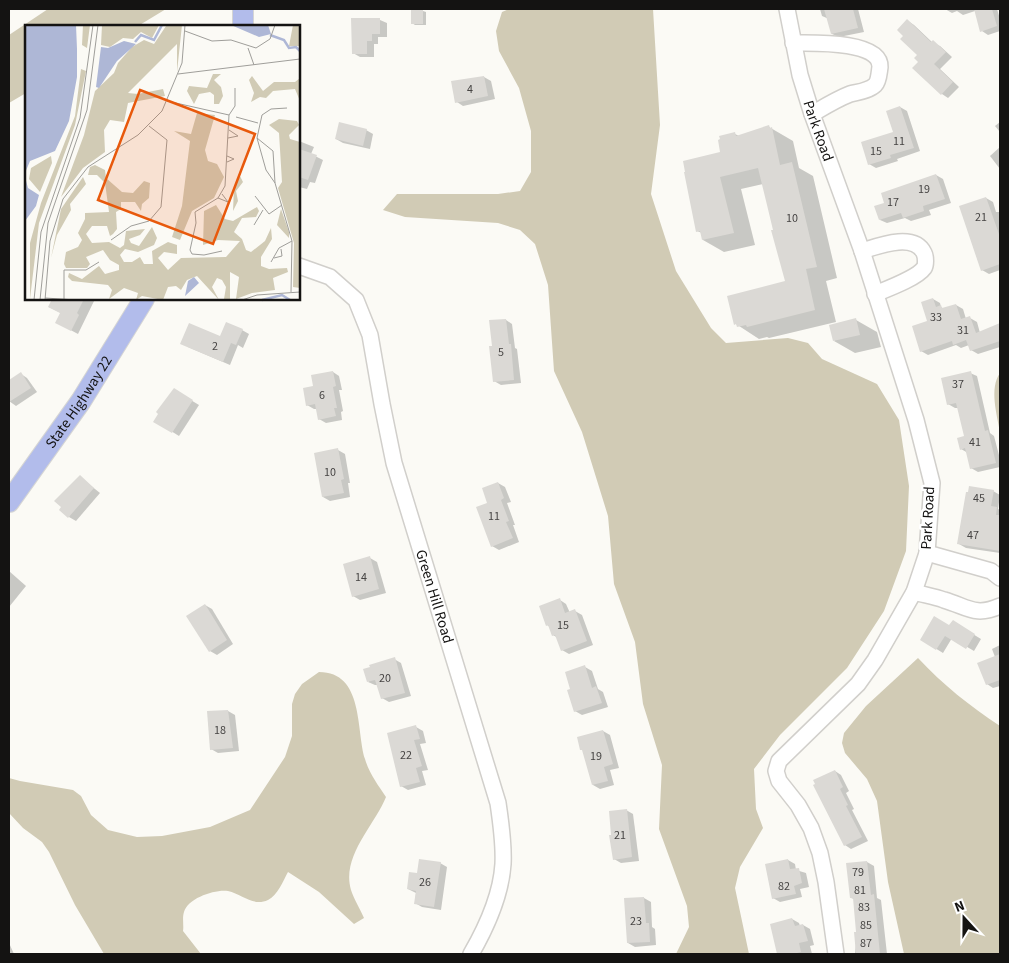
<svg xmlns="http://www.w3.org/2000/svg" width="1009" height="963" viewBox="0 0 1009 963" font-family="'Source Sans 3',sans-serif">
<rect width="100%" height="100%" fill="#fbfaf5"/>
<g fill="#d1cbb5">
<path d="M48,9H166L138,26H26V93L9,103V35Z"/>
<path d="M509,9H653L660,125L651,194L676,271L711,328L726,343L788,338L808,343L822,359L877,384L899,420L909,486L906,551L884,611L847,668L780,735L754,769L756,809L763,828L740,867L735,888L749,954H676L689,927L687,906L659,829L662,765L643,704L635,642L614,584L608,516L582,432L554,371L548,285L535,244L520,230L498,223L405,217L383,210L397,194H498L520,191L531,172V131L519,88L499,51L496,31L502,12Z"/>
<path d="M1000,373V432C997,415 989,388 1000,373Z"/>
<path d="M918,658C943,685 970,706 1000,726V954H904L888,882L877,801L867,779L845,753L842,743L844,733L866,706Z"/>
<path d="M319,672C364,672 356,730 365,759C369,773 378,785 386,797C375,825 341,856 351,890C354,899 360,909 364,918L354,924L319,892L288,872C283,881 278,895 268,900C253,907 242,894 228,891C215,889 188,898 184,912C182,918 184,926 183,931L201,954H104L75,905L49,852L42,842L23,828L9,813V778L20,781L73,790L81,796L91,815L108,830L137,837L162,836L210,827L250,810L285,757L292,736V704L295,694L302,684Z"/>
</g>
<g fill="#0003">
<path d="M820,9H858L864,32L839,37L832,34L829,19L822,16Z"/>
<path d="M945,9H997L1000,19V31L988,35L982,31L975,11L963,15L957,11L952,13Z"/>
<path d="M423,11L426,12V25H415L412,23Z"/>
<path d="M353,20H380L387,23V37H378V44H374V57H360L353,53Z"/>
<path d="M908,21L914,25L933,43L940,46L952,57L940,69L959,87L948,98L942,94L920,62L919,55L905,36Z"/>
<path d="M484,77L491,81L495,99L463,106L457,102Z"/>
<path d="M900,107L907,111L920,151L897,159L898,161L876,168L869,164L894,133Z"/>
<path d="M1000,122V132L995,126Z"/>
<path d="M769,127L793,141L799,168L813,176L837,278L826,281L836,322L769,338L767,337L759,339L736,324L786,282L763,184L741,189L755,245L724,252L703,240L702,233L697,231L722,153L735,134L739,136Z"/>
<path d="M366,130L373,134L370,149L343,143L336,139Z"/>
<path d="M299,141L314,147L311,154L323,160L315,183L310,182L307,189L299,187Z"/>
<path d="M1000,147V169L990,156Z"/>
<path d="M936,175L943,179L951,203L929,210L931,215L911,221L905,218L887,223L880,220L886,203Z"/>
<path d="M986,198L993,202L996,212H1000V270L989,274L982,270Z"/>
<path d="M53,299H95L78,334L63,326L61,313L49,307Z"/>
<path d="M933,299L940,303L941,307L944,309L956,305L963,309L966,319L970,318L977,322L980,333L1000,324V347L978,354L971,350L969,345L961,348L956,345L928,355L921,351L929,322Z"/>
<path d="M506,320L512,324L515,348L517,349L521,383L501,385L494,381L493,347Z"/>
<path d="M856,320L877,332L881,347L855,353L834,341Z"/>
<path d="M242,330L249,334L243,348L238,345L230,365L188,347Z"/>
<path d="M333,372L339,376L342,390H339L343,411L341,412L342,420L326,423L319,419L317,409H314L307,405L315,387Z"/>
<path d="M970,373L977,376L990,433L994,436L1000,459V467L978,472L971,468L968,453L961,449L965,437L958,408H955L948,404Z"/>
<path d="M21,374L27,378L37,392L16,406L9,401V381Z"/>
<path d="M174,390L199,405L179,436L155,421Z"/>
<path d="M338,450L345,454L350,483H348L350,497L330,501L323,497Z"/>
<path d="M80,477L100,493L76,521L69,517Z"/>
<path d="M498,483L505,487L511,502L507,503L515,525H513L519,542L499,550L492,546L489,504Z"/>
<path d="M993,491L1000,495L998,509L1000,510V553L966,548L959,544Z"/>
<path d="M370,558L377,562L386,593L360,600L353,596Z"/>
<path d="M9,571L26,586L9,607Z"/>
<path d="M560,600L566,604L570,613L575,611L582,615L593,645L569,654L562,650L558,638L553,635L550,627L547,625Z"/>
<path d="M205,605L212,609L233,644L217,655L210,651Z"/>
<path d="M953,622L981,639L974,651L952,638L943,653L922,640L950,627Z"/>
<path d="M1000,645V686L993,688L987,684L995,657L992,649Z"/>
<path d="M394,659L401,663L411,696L389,702L382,698L378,685H375L368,682Z"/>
<path d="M585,667L592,671L598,689L603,692L608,707L582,715L575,711L572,690Z"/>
<path d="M228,711L235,715L239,751L218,753L211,749Z"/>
<path d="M416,727L423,731L426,743L420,744L428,770L422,771L426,785L408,790L401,786Z"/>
<path d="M603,731L610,735L619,768L610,770L614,785L600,789L593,785Z"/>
<path d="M835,771L841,775L849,791L846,793L854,809L852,810L868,841L851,849L845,845Z"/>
<path d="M626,810L633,814L639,861L621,863L614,859Z"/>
<path d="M788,860L795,864L796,870L806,873L809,887L800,889L802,897L780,902L773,898Z"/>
<path d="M867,862L874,866L877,898L881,900L887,954H855L857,933L854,899L851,898Z"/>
<path d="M440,863L447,867L441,910L422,907L415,903L416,893L408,889L418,875Z"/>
<path d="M644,898L651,902L652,927L655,929L656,945L635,947L628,943Z"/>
<path d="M792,919L799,923L800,926L803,925L810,929L814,945L810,946L812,954H779L771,925Z"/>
<path d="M9,943L14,954H9Z"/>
</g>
<g fill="#dbd9d5">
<rect x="411" y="9" width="12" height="15"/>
<path d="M824,9H853L858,28L831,34Z"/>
<path d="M974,9H992L997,26L980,32Z"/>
<path d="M351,18H380V34H372V41H367V54H352Z"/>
<path d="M907,19L931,42L933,40L946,52L934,64L953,82L941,95L912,68L918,62L914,58L917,55L900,39L903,36L897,30Z"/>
<path d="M484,76L488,96L455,103L451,81Z"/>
<path d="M900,106L914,148L890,155L891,158L868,165L861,142L893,132L886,111Z"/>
<path d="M339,122L367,129L363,146L335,139Z"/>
<path d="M769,125L770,128L772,127L780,165L792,162L817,267L806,269L815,310L747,327L746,325L737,327L736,324L734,325L727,296L785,281L771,230H773L767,205L758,168L720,177L734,233L702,240L700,231L696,232L684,172H685L683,161L720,152L718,140L720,139L719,136L735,132L736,136Z"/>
<path d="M299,149L317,155L308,180L299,177Z"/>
<path d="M936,174L945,199L923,206L924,211L903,218L901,213L879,220L874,206L884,203L881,193Z"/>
<path d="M986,197L1000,237V264L981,271L959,206Z"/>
<path d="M933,298L936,307L941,305L942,308L956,304L961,319L970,316L976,333L1000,323V341L970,351L966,340L953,345L952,341L920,352L912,326L927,321L921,302Z"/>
<path d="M52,299H84L77,313L79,315L71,331L55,323L60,313L48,307Z"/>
<path d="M856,318L860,335L833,341L829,325Z"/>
<path d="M506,319L509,344H511L514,380L493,382L489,346H492L489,320Z"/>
<path d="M226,322L243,329L236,345L231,343L223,362L180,344L189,323L220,336Z"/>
<path d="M333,371L336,386L333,387L337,408H334L336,416L318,420L315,404L306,406L303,388L313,386L311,375Z"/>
<path d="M971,371L985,431L988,430L996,463L970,469L965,448L960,450L957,438L964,436L956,403L947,405L941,378Z"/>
<path d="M21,372L31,388L9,402V380Z"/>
<path d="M174,388L193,400L172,433L153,422L158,414L156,412Z"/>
<path d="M338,448L344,479L341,480L344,493L322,497L314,453Z"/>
<path d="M80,475L94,488L68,518L59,510L61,507L54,501Z"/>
<path d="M498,482L504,498L501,500L509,521L506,522L513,538L491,547L476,507L487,503L482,488Z"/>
<path d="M969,486L994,490L991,506L997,507L996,515H1000V551L957,544L966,492H968Z"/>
<path d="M370,556L379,589L352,597L343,564Z"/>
<path d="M560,598L565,613L575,609L587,641L561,651L555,635L552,636L548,625L546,626L539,606Z"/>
<path d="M205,604L227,640L209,652L186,616Z"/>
<path d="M934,616L949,625L953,620L975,634L966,649L945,636L936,650L920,640Z"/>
<path d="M1000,654V680L986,685L977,663Z"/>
<path d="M395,657L405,693L381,699L375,680L367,682L363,669L370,667L369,665Z"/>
<path d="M585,665L592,688L596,686L602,703L574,712L567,690L570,689L565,672Z"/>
<path d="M228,710L233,748L210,750L207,711Z"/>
<path d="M416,725L420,739L414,740L422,766L416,768L420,782L400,787L387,733Z"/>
<path d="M603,730L613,764L604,767L608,781L592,785L582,750H580L577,737Z"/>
<path d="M835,770L843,787L840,789L848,805L846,806L862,837L844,846L813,785L815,784L813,780Z"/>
<path d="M627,809L632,857L613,860L609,835H611L609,811Z"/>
<path d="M419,859L441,862L434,907L414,904L416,891L407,889L409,872L417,873Z"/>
<path d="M788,859L790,869L799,868L802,883L794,886L796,894L772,899L765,864Z"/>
<path d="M867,861L871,895L874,894L880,954H856L854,932H856L853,898H850L846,863Z"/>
<path d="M644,897L646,923H649L650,942L627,943L624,898Z"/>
<path d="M792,918L795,926L803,924L808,941L799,943L801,952L793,954H777L770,924Z"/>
</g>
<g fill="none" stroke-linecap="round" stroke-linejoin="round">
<g stroke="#d1cfcb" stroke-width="18">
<g id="minor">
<path id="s1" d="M787,9L800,75L812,114L862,251L916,420L932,483L927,553L914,592L875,660L858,684L779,761L776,771L779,781L798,805L811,828L820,853L826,882L836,954"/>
<path d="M793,43C810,43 881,40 880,67C879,73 879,81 875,85C869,91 857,92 850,94C837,99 824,107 812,114"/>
<path d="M862,251C878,246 914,232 924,253C926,257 926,265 924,268C917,278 887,289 875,294"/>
<path id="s2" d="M299,266L330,277L356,300L370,335L382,404L394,463L498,803C501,823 504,844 503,864C501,896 486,928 471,954"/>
<path d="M927,553L991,571L1000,578"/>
<path d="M914,592C924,595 934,596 944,600C968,607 975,617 1000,606"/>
</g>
</g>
<g stroke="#d5d5d4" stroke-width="22">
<g id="major">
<path d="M243,26V9"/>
<path id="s3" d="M9,502L81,401L144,299"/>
</g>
</g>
<use href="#minor" stroke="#fff" stroke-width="15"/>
<use href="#major" stroke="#b2bceb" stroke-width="20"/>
</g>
<g text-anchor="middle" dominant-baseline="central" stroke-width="5" stroke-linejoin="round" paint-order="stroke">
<g font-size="12" fill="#464443">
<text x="470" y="89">4</text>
<text x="899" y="141">11</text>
<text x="876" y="151">15</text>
<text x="924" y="189">19</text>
<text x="893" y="202">17</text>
<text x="981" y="217">21</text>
<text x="792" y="218">10</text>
<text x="936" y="317">33</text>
<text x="963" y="330">31</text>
<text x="215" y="346">2</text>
<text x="501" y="352">5</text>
<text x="958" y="384">37</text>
<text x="322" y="395">6</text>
<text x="975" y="442">41</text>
<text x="330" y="472">10</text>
<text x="979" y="498">45</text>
<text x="494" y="516">11</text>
<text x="973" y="535">47</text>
<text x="361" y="577">14</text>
<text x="563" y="625">15</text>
<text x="385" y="678">20</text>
<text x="220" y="730">18</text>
<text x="406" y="755">22</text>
<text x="596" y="756">19</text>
<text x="620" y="835">21</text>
<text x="858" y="872">79</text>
<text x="425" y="882">26</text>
<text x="784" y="886">82</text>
<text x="860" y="890">81</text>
<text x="864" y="907">83</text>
<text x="636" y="921">23</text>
<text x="866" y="925">85</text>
<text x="866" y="943">87</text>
</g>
<g font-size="15" fill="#141312" stroke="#fff">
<text stroke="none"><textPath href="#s1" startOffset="126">Park Road</textPath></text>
<text stroke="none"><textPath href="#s3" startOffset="122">State Highway 22</textPath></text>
<text transform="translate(928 518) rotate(-87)">Park Road</text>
<text stroke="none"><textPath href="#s2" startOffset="375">Green Hill Road</textPath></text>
</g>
</g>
<g transform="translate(25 25)">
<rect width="275" height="275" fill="#fbfaf5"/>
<path d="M58,0H65L62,23L57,20ZM77,0H134L127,13L116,7L108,14L98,13L85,22L76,20ZM157,0L152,47V19L103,68L113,69L138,64L140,71L103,78L99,97L85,95L79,105L80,127L58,143L36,172L59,110L70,66L89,48L93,38L107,22L119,15L129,19L141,1ZM268,0H275V21H264ZM56,44L61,46L50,100L14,198L5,274V218L16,178L50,91ZM188,49H196L189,55L196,62L198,71L194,79H189V70L185,67L174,69L169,79L162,66L164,61L182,63ZM227,51L238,66L249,57H270L275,53V76L270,64L248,66L241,73L235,72L226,77L229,68L224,55ZM172,88L190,90L180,125L183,136L192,139L199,152L189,173L167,186L155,215L147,212L157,181L165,116L149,106L166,109ZM254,94L272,96L274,100L264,110L265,114L275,117V263L268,262L269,218L253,163L257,157L254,108L244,100ZM26,131L27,138L15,167L4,154L6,143ZM70,140L80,145L81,153L97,167L108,168L119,156L125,158L124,173L117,179L116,186L110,177H96V184L91,187L92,204L88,209L85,211L82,201H67L61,209L67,218L84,217L95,223L99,220L101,206L120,204L115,210L104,214L106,218L114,221L127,202L132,213L129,220L113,227L100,224L95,230L99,237H107L115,232L119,239H128L127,226L143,217L152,220V229L139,227L133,233L143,245L156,233L201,232L215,216L193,215L178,220L179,186L191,180L200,194L208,196L232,182L234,186L231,192L217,193L209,207L217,214L221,225L226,227L240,216L246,203L247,214L236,232V241L244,244L262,243L263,247L248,253L250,265L227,268L211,274L214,252L205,247V275L199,274L201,262L197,255L192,253L187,262L194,275L172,251L162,255L156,265L151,261L143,262L138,275L117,271L111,275L113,268L99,263L84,274L87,265L83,260L47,256L43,252L44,248L57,254L74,241L80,249L94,245V240L85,235L78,225L61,232L65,239L62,243H41L39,239L41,227L53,222L57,215L53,208L60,194V188L84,187L80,158L72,150H63L65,142ZM215,151L218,157L211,166L213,176L208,186L209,162ZM58,152L61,159L45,179L46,185L32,210L26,233L36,184ZM256,184L264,207V213L252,200Z" fill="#d1cbb5"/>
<path d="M0,0H51L52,24V52L44,96L30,126L5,136L0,148ZM206,0H243L246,9L234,12ZM99,16L111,19L92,36L74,63L71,62L76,22L83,23ZM0,152L3,163L14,170L11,181L0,196ZM169,252L174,258L160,271L163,256Z" fill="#aeb7d6"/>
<path fill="none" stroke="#aeb7d6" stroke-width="2.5" d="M245,10L259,15L264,23L271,22L275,26M110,17L116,10L129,15L137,0M237,275L257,270L265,275"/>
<path fill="none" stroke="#9f9e9a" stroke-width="1" d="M160,6L187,16L206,15L231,23L245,14L250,0M223,23L229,40M153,49L275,34M142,76L204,90M262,83L246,84L237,90L232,113L241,145L250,158L267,216L266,267M204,90L210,81V63M211,92L233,98M203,113L213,111L204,105M232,113L248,126L250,158M202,137L209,134L202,131M230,171L244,189L257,180M193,173L203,177L197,169M229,200L238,185M86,215L106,201L124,196L136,182L142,115L124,101M197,226L179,230L167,229L165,225L171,198L170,187L193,173L200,161L204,90M249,233L257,231L256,224M246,237L254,223L267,216M20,273L51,275M39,274V245H61L74,237M9,275L16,207L55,93L68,0M15,275L23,198L62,85L73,0M20,275L25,216L38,174L63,142L113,110L137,86L157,38L160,0M217,275L232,270L275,267"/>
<path fill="#e8590c" fill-opacity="0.15" stroke="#e8590c" stroke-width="2.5" d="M115,65L230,109L188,219L73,175Z"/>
<rect width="275" height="275" fill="none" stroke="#141312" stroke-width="2.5"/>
</g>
<rect width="1009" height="963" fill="none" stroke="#141312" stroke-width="20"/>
<g transform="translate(964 918) rotate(339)" stroke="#ffffff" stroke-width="4" paint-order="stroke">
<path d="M0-4L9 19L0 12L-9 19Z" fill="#141312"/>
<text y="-8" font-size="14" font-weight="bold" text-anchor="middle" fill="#141312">N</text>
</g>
</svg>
